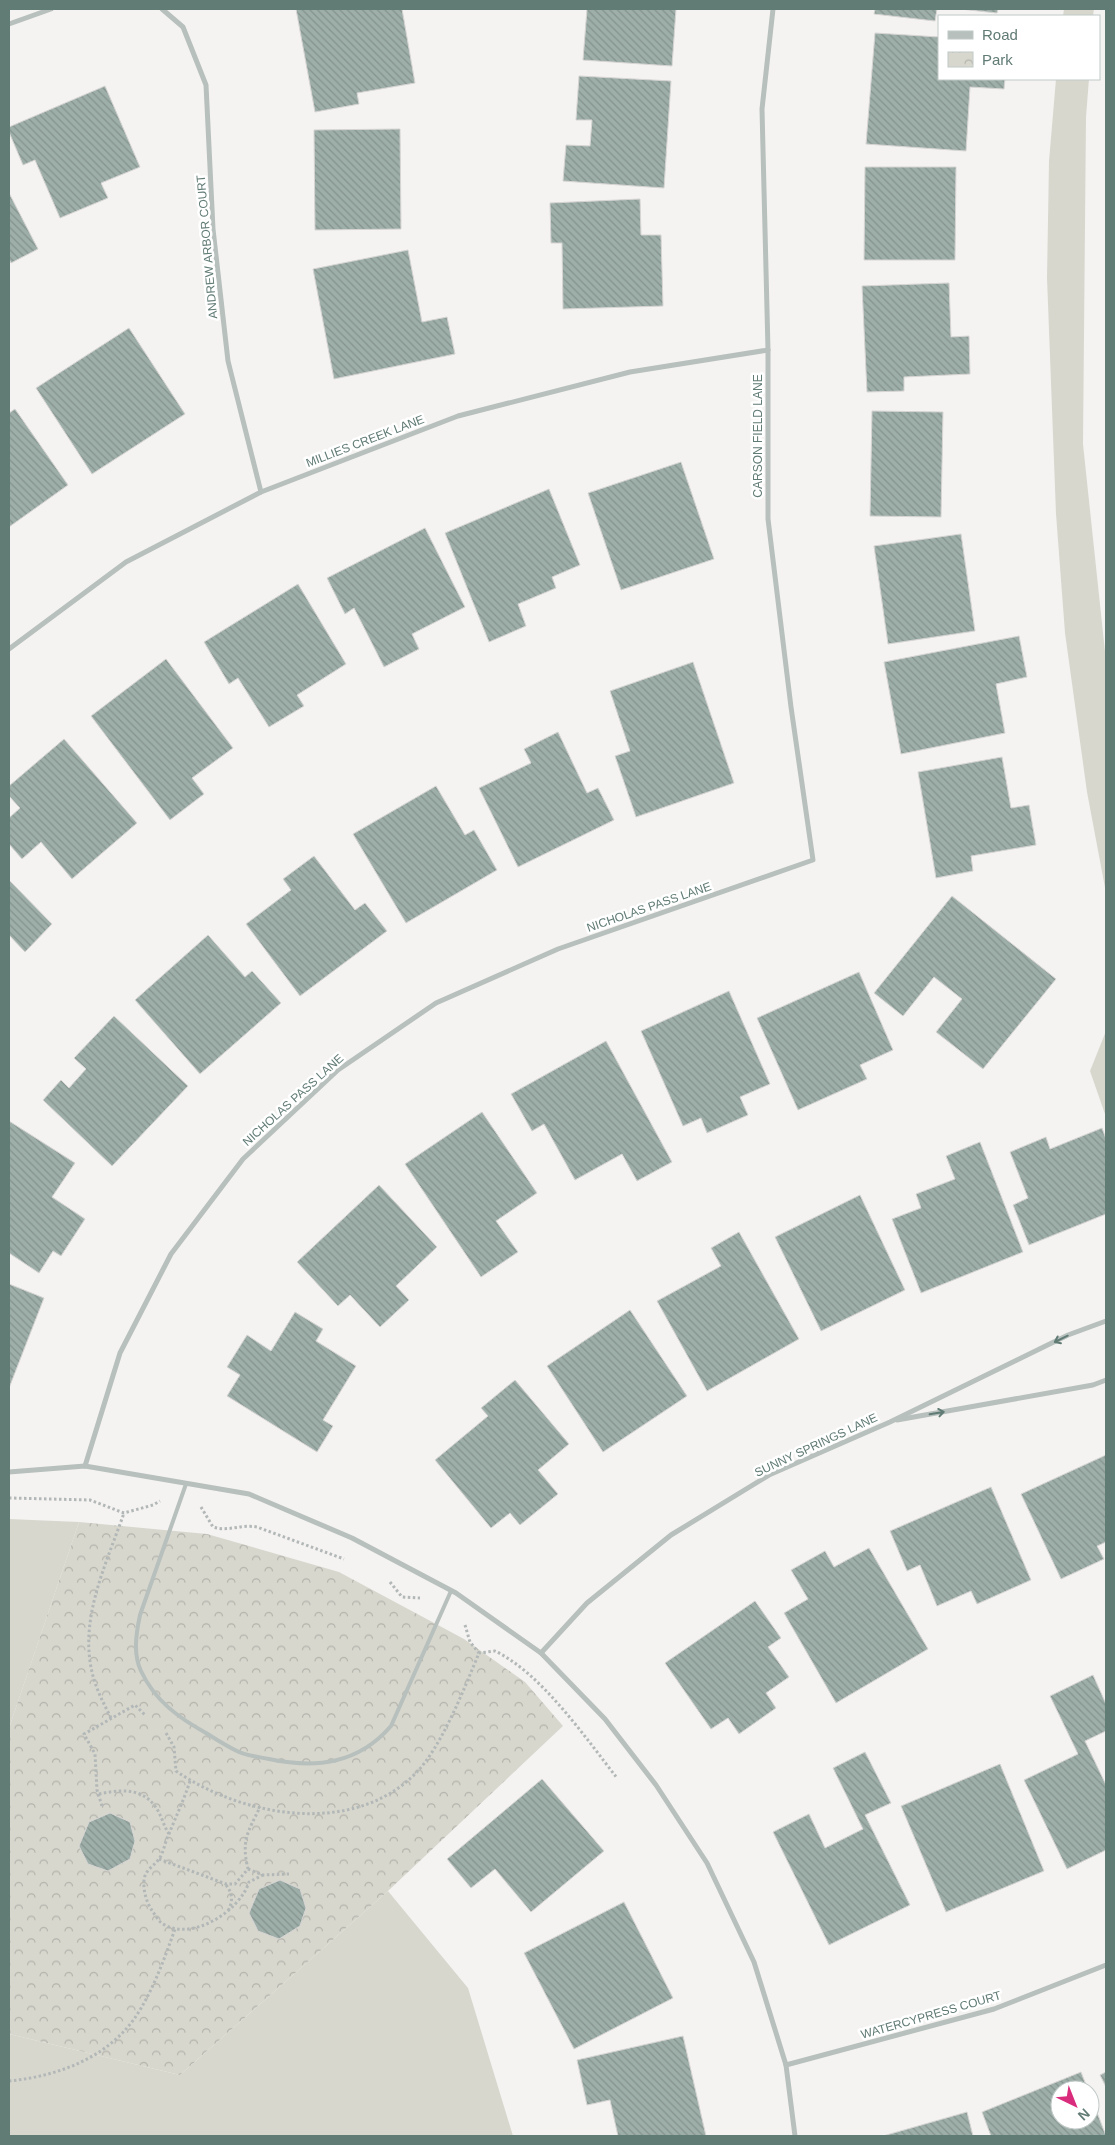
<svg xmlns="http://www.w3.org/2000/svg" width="1115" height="2145" viewBox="0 0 1115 2145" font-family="Helvetica,sans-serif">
<defs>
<pattern id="park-crowns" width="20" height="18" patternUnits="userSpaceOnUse" patternTransform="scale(1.25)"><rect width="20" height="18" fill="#d8d7ce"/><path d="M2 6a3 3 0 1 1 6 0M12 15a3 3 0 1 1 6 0" fill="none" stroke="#b3b3ac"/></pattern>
<pattern id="building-back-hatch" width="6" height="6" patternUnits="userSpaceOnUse" patternTransform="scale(1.25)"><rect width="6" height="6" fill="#9eaea9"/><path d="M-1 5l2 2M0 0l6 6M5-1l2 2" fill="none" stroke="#84938e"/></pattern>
</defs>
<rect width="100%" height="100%" fill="#f5f3f1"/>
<g fill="#d8d7ce">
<path d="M1064,9H1094L1093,16H1063Z"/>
<path d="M1056,79H1089L1086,117L1083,444L1106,661V893L1087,792L1065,633L1056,514L1047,278L1049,161Z"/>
<path d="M1106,1031V1117L1090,1071Z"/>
<path d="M9,1519L79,1522L9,1728Z"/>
<path d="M388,1891L468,1988L513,2136H9V2034L180,2075Z"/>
</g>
<path fill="url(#park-crowns)" d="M79,1522L207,1534L339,1572L464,1639L525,1682L563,1726L388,1891L180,2075L9,2034V1728Z"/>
<g fill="url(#building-back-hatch)" stroke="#d6d5d4">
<path d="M296,9H402L415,83L357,93L359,104L315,112Z"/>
<path d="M587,9H676L672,66L583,60Z"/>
<path d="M875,9H937L935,21L874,14Z"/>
<path d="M960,9H998L997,13Z"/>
<path d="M875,33L939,37V79H1005L1004,89L970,87L966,151L866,144Z"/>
<path d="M579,76L671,81L664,188L563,181L566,145L590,146L592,120H576Z"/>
<path d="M105,86L140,167L101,183L108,198L60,218L35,160L23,165L9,132V127Z"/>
<path d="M400,129L401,229L315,230L314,130Z"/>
<path d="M865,167H956L955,260H864Z"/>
<path d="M9,193L38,249L11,263L9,259Z"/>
<path d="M640,199L641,235H661L663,306L563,309L562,243H551L550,203Z"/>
<path d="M408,250L422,322L447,317L455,354L334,379L313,269Z"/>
<path d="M949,283L951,337L969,336L970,374L904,377V391L867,392L862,286Z"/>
<path d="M129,328L185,414L92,474L36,388Z"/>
<path d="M15,409L68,485L9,527V413Z"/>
<path d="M872,411L943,412L941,517L870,516Z"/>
<path d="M681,462L714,559L621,590L588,493Z"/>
<path d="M549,489L580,565L552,577L556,588L518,604L526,626L489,642L445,533Z"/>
<path d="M425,528L465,607L412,634L419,649L384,667L354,608L345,614L327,578Z"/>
<path d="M961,534L975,631L888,644L874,546Z"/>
<path d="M298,584L346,664L297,695L304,706L269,727L238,678L229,684L204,642Z"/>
<path d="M1019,636L1027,677L996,684L1005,733L901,754L884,662Z"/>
<path d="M166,659L233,748L192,778L204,794L170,820L91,716Z"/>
<path d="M693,662L734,783L636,817L615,756L630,751L610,691Z"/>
<path d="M558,732L587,793L598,788L614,820L518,867L479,788L531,763L524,749Z"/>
<path d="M64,739L137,823L72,879L41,842L22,859L9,844V818L20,808L9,796V786Z"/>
<path d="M1002,757L1011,808L1029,805L1036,845L971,856L973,871L936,878L918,772Z"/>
<path d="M436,786L465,835L474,830L497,870L406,923L353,834Z"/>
<path d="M314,856L355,910L365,903L387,931L300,996L246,924L291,890L283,879Z"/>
<path d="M9,880L52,924L25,952L9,935Z"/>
<path d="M952,896L1056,979L983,1069L936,1032L962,999L934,977L903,1016L874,993Z"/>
<path d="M208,935L245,977L252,971L281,1003L200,1074L135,1000Z"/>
<path d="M859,972L893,1050L860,1065L867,1079L798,1110L757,1018Z"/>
<path d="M729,991L770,1084L740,1097L748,1115L707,1133L701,1118L683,1126L641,1031Z"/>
<path d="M114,1016L188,1086L112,1166L43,1100L61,1080L69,1088L86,1069L74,1058Z"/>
<path d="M606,1041L672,1162L637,1181L622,1154L575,1180L544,1124L532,1131L511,1094Z"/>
<path d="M482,1112L537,1193L496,1221L518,1252L481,1277L405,1164Z"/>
<path d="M9,1121L75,1163L52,1197L85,1219L61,1256L53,1251L39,1273L9,1253Z"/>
<path d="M1102,1128L1106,1139V1214L1029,1245L1013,1205L1028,1198L1010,1152L1046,1137L1050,1149Z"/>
<path d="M980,1142L1023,1252L921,1293L892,1219L921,1208L916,1194L955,1179L946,1156Z"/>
<path d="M379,1185L437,1247L396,1286L409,1300L380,1327L350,1295L338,1306L297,1262Z"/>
<path d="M860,1195L905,1290L821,1331L775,1237Z"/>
<path d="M739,1232L799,1339L707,1391L657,1301L721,1266L711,1248Z"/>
<path d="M9,1284L44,1298L9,1388Z"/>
<path d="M630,1310L687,1396L603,1452L547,1366Z"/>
<path d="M295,1312L323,1329L316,1341L356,1366L323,1420L333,1426L317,1452L227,1396L240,1375L227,1367L247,1335L271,1351Z"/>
<path d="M515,1380L569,1444L538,1470L558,1494L520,1525L510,1513L491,1528L435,1460L488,1416L481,1408Z"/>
<path d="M1106,1455V1542L1097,1546L1104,1559L1061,1579L1021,1494Z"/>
<path d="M991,1487L1031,1580L977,1604L971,1591L937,1606L920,1565L907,1571L890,1531Z"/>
<path d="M869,1548L928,1649L836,1703L784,1613L808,1599L791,1570L825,1551L834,1567Z"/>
<path d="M755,1601L781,1638L768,1647L789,1677L766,1693L776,1708L739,1734L728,1718L711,1729L665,1663Z"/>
<path d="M1093,1675L1106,1704V1731L1085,1741L1106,1785V1850L1067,1869L1024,1780L1078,1754L1050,1696Z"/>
<path d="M865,1752L891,1803L865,1815L910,1905L829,1945L773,1832L809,1814L825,1848L863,1829L833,1768Z"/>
<path d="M1000,1764L1044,1871L946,1912L901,1806Z"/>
<path d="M542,1779L604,1851L531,1912L495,1869L471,1888L447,1859Z"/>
<path d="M110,1813L130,1822L135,1841L130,1859L108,1871L88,1864L79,1846L89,1822Z"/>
<path d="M280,1880L300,1889L306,1908L300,1926L279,1939L258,1931L249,1913L259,1889Z"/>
<path d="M624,1902L673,1998L574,2049L524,1953Z"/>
<path d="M683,2036L706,2136H618L610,2100L587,2105L577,2060Z"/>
<path d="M1081,2072L1088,2090H1060V2120H1090V2094L1106,2136H991L982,2112Z"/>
<path d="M1106,2072V2087L1100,2075Z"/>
<path d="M967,2112L973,2136H883Z"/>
</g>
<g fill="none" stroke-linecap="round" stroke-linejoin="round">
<g stroke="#b2b8b7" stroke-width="3" stroke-dasharray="2.5 2.5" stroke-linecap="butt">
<path d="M9,1498L90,1500L124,1513L153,1505L160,1501"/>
<path d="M201,1507L213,1527C228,1532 241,1524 257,1527L344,1559"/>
<path d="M390,1582L402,1597L420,1598"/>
<path d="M465,1625L470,1642L479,1653"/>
<path d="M111,1718C104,1704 97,1691 93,1676C78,1620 106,1565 124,1513"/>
<path d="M166,1733L174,1747L176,1771C243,1817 353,1837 416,1773C442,1746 464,1689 479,1653L495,1651C541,1673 585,1737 617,1778"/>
<path d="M190,1781C184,1800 176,1816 169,1834C165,1841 164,1852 159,1859C154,1866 145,1870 144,1880C143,1891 147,1904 153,1912C156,1916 159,1922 163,1924C192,1942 240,1911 249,1882L263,1875"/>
<path d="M99,1794C118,1790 140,1787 154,1805C161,1813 163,1825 169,1834"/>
<path d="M102,1806L97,1790L95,1754L84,1734L135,1705L146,1716"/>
<path d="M159,1859L226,1884H235L248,1869C241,1840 248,1832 260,1807"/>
<path d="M248,1869L263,1875L289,1874"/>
<path d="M226,1885C233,1894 233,1901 228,1911"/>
<path d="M9,2081C51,2077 97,2062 126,2029C148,2005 164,1960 175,1929"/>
</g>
<path stroke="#b7c0bd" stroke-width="4" d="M186,1484L140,1615C136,1634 133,1654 141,1671C155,1701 179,1718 206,1733C217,1740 228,1747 239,1752C248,1756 260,1757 269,1759C316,1769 358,1764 391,1726L451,1591"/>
<g stroke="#b7c0bd" stroke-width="5">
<path d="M162,9L183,27L206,85L213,229L228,361L261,492"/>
<path d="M9,24L51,9"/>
<path d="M9,649L126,562L261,492L458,416L630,372L768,350"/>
<path d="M897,1420L1093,1385L1106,1380"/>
<path d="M85,1466L120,1353L171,1254L243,1159L338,1070L436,1003L558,949L813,860L791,707L768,519V350L762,109L773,9"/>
<path d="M9,1472L85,1466L249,1494L352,1538L456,1593L541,1653L605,1719L656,1785L707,1863L754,1962L786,2065L795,2136"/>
<path d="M541,1653L587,1603L671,1535L769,1475L890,1422L1068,1335L1106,1321"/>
<path d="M786,2065L994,2009L1106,1965"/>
</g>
</g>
<defs><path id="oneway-shaft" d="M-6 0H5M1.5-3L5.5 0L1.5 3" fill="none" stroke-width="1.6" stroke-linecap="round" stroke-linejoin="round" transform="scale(1.25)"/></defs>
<g stroke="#617b75">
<use href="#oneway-shaft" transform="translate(1061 1339) rotate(154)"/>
<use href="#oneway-shaft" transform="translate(937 1413) rotate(-10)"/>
</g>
<g text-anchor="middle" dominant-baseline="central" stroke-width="5" stroke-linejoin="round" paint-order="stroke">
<g font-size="12" fill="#617b75" stroke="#fff">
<text transform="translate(207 247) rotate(-95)">ANDREW ARBOR COURT</text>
<text transform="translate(758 436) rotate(-90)">CARSON FIELD LANE</text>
<text transform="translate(365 441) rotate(-21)">MILLIES CREEK LANE</text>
<text transform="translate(649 907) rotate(-19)">NICHOLAS PASS LANE</text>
<text transform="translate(293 1100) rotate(-42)">NICHOLAS PASS LANE</text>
<text transform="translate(816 1445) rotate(-25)">SUNNY SPRINGS LANE</text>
<text transform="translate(931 2015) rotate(-16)">WATERCYPRESS COURT</text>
</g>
</g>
<rect width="1115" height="2145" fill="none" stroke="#617b75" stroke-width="20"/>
<rect x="938" y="15" width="162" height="65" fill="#ffffff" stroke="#c0cac8"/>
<rect x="948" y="31" width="25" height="8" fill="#b7c0bd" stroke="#c0cac8"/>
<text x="982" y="40" font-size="15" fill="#617b75">Road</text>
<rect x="948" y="52" width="25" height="15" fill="url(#park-crowns)" stroke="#c0cac8"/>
<text x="982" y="65" font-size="15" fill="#617b75">Park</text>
<g transform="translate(1075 2105) rotate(137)"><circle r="24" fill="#ffffff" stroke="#c0cac8"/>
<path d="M0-4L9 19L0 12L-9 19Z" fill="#da2c7d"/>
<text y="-8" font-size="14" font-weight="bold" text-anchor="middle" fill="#617b75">N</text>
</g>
</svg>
